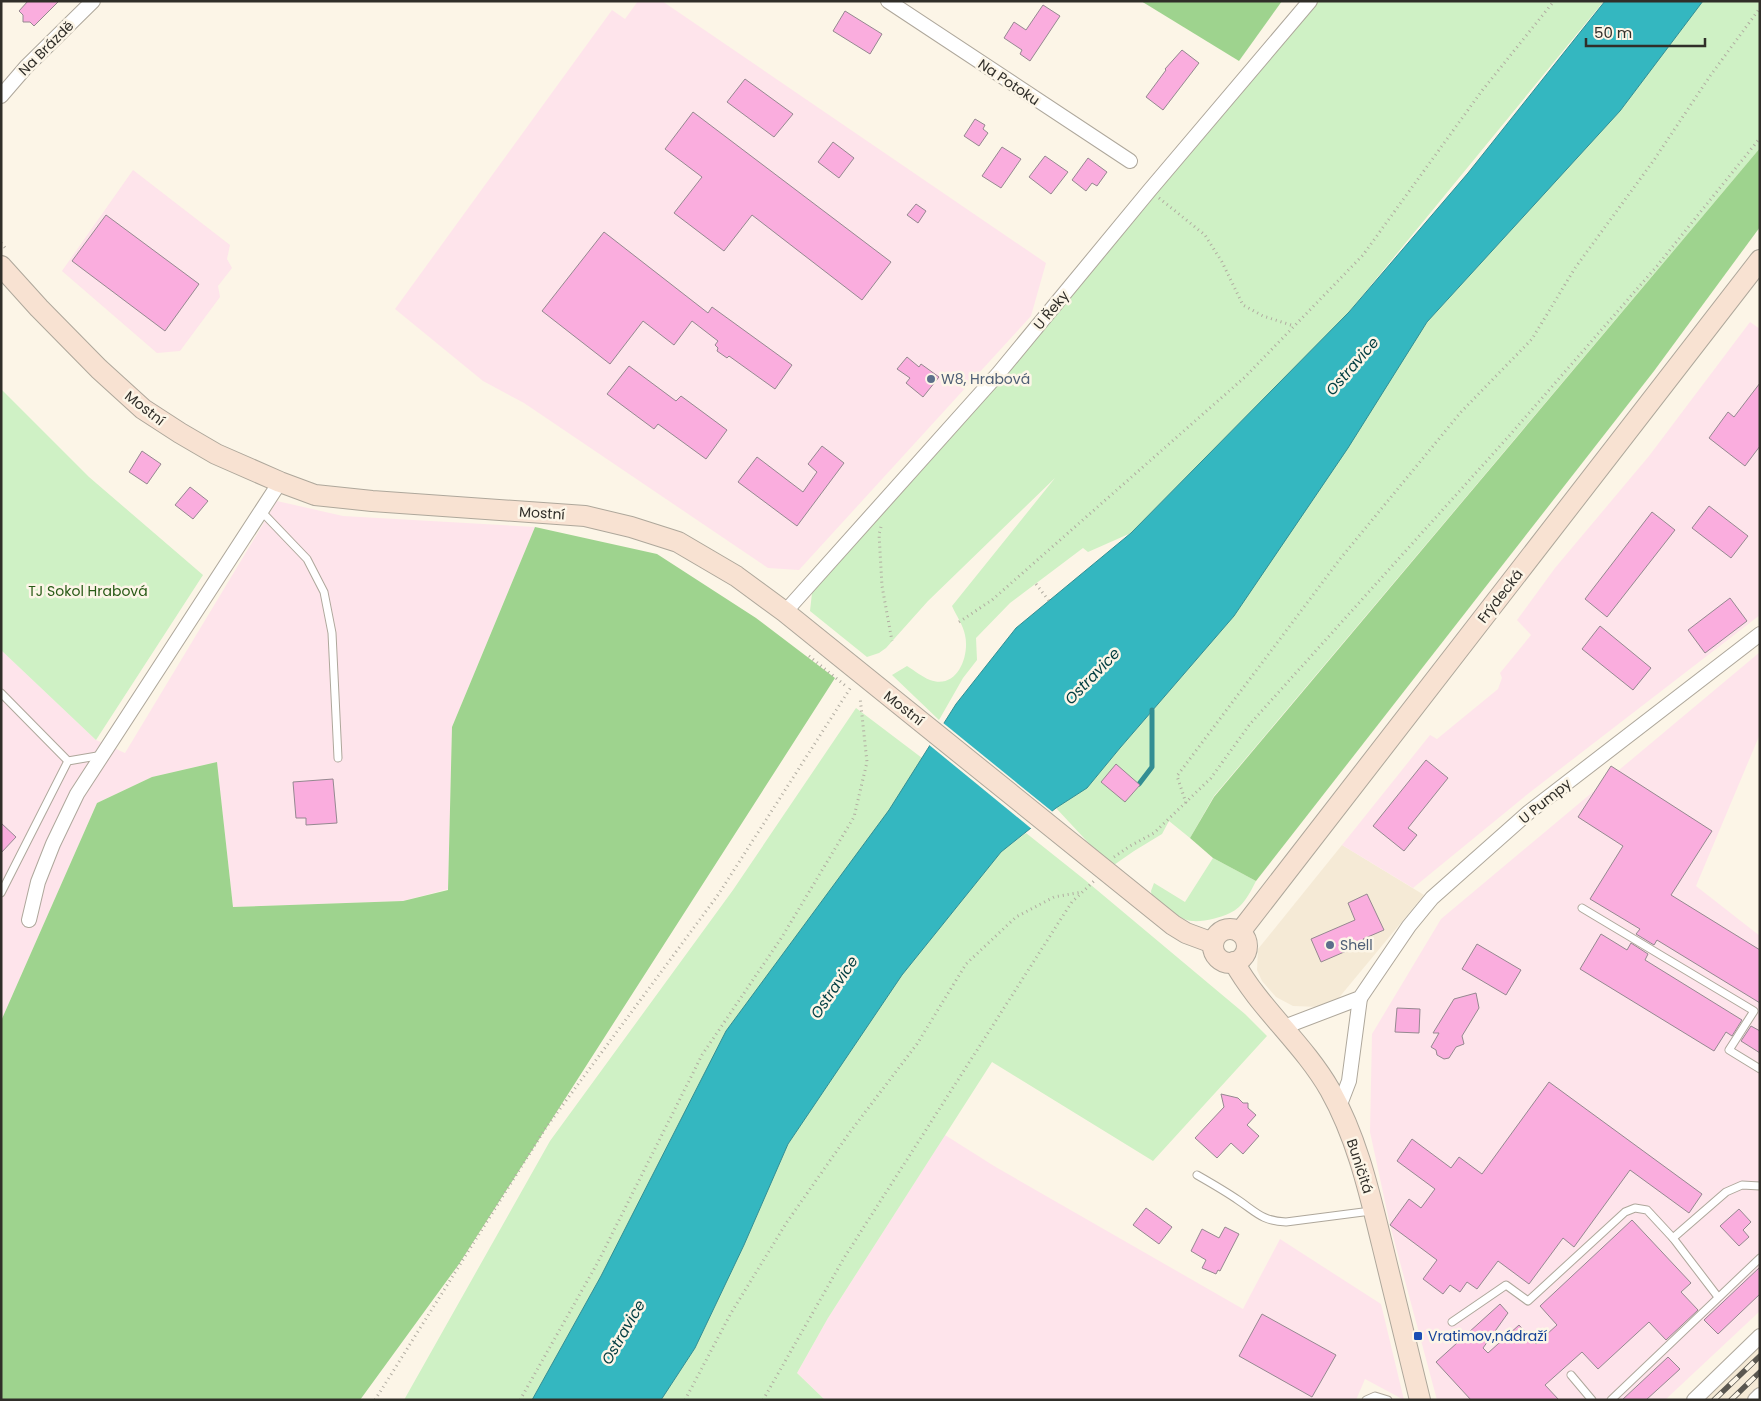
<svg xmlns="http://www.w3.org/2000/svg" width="1761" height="1401" viewBox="0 0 1761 1401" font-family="Poppins,sans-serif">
<rect width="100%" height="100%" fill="#fcf5e7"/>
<g fill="#f5ead6">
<path d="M1342,845L1424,895L1337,1000L1320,1007L1293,1006L1276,997L1262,981L1257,970L1258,949Z"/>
<path d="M1760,1342V1389L1748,1400H1700Z"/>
</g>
<g fill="#fee4eb">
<path d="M638,1H662L1046,263L1031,316L799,570L768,568L524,403L483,381L395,309L612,10L625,19Z"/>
<path d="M133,170L230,245L227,259L232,268L218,286L220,297L180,351L157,353L62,271Z"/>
<path d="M1750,322L1760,329V615L1529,793L1413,888L1342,845L1430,735L1437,739L1498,689L1502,678L1500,673L1531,635L1517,620L1555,568L1649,456Z"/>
<path d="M277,501L343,516L535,527L452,727L448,889L403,901L233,907L217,762L152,777L97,803L1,1021V650L96,740L125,753Z"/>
<path d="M1760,652V734L1696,886L1760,936V1311L1665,1400H1437L1390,1225L1370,1132L1372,1034L1441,919Z"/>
<path d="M945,1135L994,1166L1243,1309L1280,1239L1381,1304L1404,1400L1365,1379L1356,1400H825L797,1373L828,1318Z"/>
</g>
<g fill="#cff1c5">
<path d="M1310,1H1604L1349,312L1131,533L1088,552L1083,548L1010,603L976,638L977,660L963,678L939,720L892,675L907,666C914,670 922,677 930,680C957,690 970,656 965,635C963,625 956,615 952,606L1055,478L928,601L886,648L879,653L867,657L810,611L812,593Z"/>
<path d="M1703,1H1760V148L1214,796L1190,838L1169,821L1162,834L1134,851L1111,867L1056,808L1087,788L1120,748L1234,616L1427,322L1620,111Z"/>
<path d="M1,389L89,477L203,575L96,740L1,650Z"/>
<path d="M856,708L922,758L601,1276L532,1400H404L550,1141L733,890Z"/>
<path d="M1026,833L1085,880L1245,1014L1267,1036L1153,1161L992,1062L828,1318L797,1373L825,1400H661L695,1348L744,1245L788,1144L902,975L1001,852Z"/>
<path d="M1213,858L1256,881C1250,893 1243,907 1230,913C1219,918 1204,922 1192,921C1181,920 1151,904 1151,891C1152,888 1153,886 1154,883L1185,902Z"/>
</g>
<g fill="#9ed38e">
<path d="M1141,1H1282L1239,61Z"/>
<path d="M1760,148V227L1654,371L1256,881L1213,858L1190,838L1214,797Z"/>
<path d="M535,527L657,554L756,618L835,678L459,1264L360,1400H1V1021L97,803L152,777L217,762L233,907L403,901L448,890L452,727Z"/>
</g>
<path fill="#34b7c0" stroke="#338e93" d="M1605,1H1703L1620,111L1427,322L1348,448L1234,616L1120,748L1087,788L1056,808L1001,852L902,975L788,1144L744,1245L695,1348L661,1400H532L601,1276L726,1031L889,810L956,704L1016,628L1131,533L1349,312L1468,173Z"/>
<path fill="#fcf5e7" d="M942,722L1054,813L1033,830L928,744Z"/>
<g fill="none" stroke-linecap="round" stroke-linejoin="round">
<path stroke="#338e93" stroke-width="5" d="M1139,784L1152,767V710"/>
</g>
<g fill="#faadde" stroke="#958890">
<path d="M28,1H59L34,26L30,22H23V15L19,11Z"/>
<path d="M1043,5L1060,16L1030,61L1020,54L1022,50L1004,38L1014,22L1026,30Z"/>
<path d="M845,11L882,34L870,54L833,31Z"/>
<path d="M1182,50L1199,63L1163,110L1146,97L1166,70L1165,69Z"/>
<path d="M745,79L793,114L774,137L727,102Z"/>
<path d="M693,112L891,262L862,300L752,215L724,251L674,213L702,177L665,149Z"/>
<path d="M975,119L985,125L983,129L988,133L979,146L964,136Z"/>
<path d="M833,142L854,158L839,178L818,162Z"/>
<path d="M1002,147L1021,159L1001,188L982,176Z"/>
<path d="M1045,156L1068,172L1051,194L1029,177Z"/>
<path d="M1088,158L1107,172L1097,186L1092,183L1086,191L1072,180Z"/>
<path d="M916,204L926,211L918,223L907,215Z"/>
<path d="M106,215L199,284L165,331L72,261Z"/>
<path d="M604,232L708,313L712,307L792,365L775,389L729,356L727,358L717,351L718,348L715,345L718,341L692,321L674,345L643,321L610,364L542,311Z"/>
<path d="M907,357L919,367L921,364L939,377L923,397L906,383L910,378L897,369Z"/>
<path d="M629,366L676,401L681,396L727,430L706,459L658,424L654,429L607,394Z"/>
<path d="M1760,383V446L1745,466L1709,438L1728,412L1734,417Z"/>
<path d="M822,446L844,463L797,526L738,482L757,457L803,492L817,472L808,464Z"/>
<path d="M142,451L161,464L147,484L129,472Z"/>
<path d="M190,487L208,501L193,519L175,505Z"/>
<path d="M1709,506L1748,536L1731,558L1692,528Z"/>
<path d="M1652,512L1675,530L1607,617L1585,599Z"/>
<path d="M1730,598L1747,621L1705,653L1688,630Z"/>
<path d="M1600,626L1651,668L1633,690L1582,649Z"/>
<path d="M1426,760L1448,778L1408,828L1417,835L1404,851L1373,826Z"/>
<path d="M1116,764L1140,785L1125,802L1101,782Z"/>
<path d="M1611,766L1712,831L1671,895L1760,950V1003L1657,940L1654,945L1636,934L1640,929L1590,899L1623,846L1578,817Z"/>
<path d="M333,779L337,823L306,825V818H296L293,782Z"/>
<path d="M1,823L16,837L1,853Z"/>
<path d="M1367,894L1384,930L1363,939L1365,943L1321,962L1311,939L1355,920L1348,903Z"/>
<path d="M1601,934L1627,950L1631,943L1648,954L1645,960L1742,1020L1732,1036L1726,1032L1714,1051L1580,969Z"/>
<path d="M1477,944L1521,970L1506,995L1462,969Z"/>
<path d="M1476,993L1479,1008L1462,1036L1464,1044L1456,1047L1449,1058L1444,1059L1437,1055L1436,1050L1431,1047L1439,1033H1433L1454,999Z"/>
<path d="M1397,1008L1420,1009L1419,1033L1395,1032Z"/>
<path d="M1751,1026L1760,1031V1053L1741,1041Z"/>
<path d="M1549,1082L1702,1194L1689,1213L1630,1170L1574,1247L1563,1238L1529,1284L1498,1261L1477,1289L1467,1282L1460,1292L1450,1285L1443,1294L1423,1279L1437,1260L1390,1225L1409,1199L1421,1208L1435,1189L1397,1161L1412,1139L1451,1168L1459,1157L1482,1174Z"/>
<path d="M1221,1094L1238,1098L1243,1103H1248V1108L1256,1115L1247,1125L1259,1136L1243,1154L1231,1143L1217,1158L1195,1138L1224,1107Z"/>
<path d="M1146,1208L1172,1227L1159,1244L1133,1225Z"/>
<path d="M1739,1209L1751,1222L1743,1230L1749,1237L1739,1246L1720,1226Z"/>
<path d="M1632,1220L1691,1283L1681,1292L1698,1310L1666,1340L1649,1322L1598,1369L1582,1352L1545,1385L1559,1400H1471L1436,1362L1500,1304L1508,1313L1483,1348L1488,1353L1519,1325L1536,1344L1557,1325L1540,1306Z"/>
<path d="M1225,1227L1239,1234L1220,1271L1218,1270L1216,1274L1202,1268L1206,1260L1191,1251L1202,1229L1219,1238Z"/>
<path d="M1760,1267V1294L1718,1334L1704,1320Z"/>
<path d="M1262,1314L1336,1355L1312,1397L1239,1356Z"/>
<path d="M1668,1357L1680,1369L1646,1400H1622Z"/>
</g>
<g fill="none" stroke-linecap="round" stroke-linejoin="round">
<g stroke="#aea79b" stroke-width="9">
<g id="service">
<path d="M261,511L307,559L324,592L332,633L338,758"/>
<path d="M1,693L68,761"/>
<path d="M1,893L68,761L103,755"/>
<path d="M1582,908L1754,1011L1729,1050L1760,1069"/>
<path d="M1197,1175C1211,1183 1225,1191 1238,1200C1256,1212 1262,1221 1286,1222L1371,1211"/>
<path d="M1718,1297L1673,1238L1726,1192L1742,1185L1760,1186"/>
<path d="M1452,1322L1506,1285L1528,1301L1625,1212L1635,1208L1647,1210L1673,1238"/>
<path d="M1571,1375L1592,1400"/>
<path d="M1366,1400L1375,1396L1388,1400"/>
<path d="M1611,1400L1760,1258"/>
</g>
</g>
<g stroke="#aea79b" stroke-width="16">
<g id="minor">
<path d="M888,1L1130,161"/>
<path d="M1,96L26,67L93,1"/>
<path d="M785,612L998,374L1149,191L1310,1"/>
<path d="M29,920L38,882L53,844L77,794L280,482"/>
<path d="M1284,1027L1360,998L1409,926L1432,898L1529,812L1760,634"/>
<path d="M1339,1107L1349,1081L1360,998"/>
<path d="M1694,1400L1760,1336"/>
<path d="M1755,1400L1760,1395"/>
</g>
</g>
<g stroke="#aea79b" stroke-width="22">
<g id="secondary">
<path d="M1,266L39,308L99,369L143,409L180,433L216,454L280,482L315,495L372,501L585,516L631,527L678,542L736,576L785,612L1173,925L1186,933L1213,943"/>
<circle cx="1230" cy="946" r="17"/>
<path d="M1240,932L1760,260"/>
<path d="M1234,962C1260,1009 1303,1043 1330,1090C1357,1138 1369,1191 1382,1244C1395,1296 1407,1348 1420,1400"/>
</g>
</g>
<g stroke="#b1aca1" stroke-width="3" stroke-dasharray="1 4" stroke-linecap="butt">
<path d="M1159,198L1205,235L1222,262L1243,305L1263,316L1294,326"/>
<path d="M1,243L7,250"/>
<path d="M881,527L879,534L882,586L892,641"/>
<path d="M1036,584L1049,601"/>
<path d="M959,622L992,600L1245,377L1363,255L1481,92L1554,1"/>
<path d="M809,656L847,687"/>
<path d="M1186,803L1177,776L1340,559L1461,412L1532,339L1575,268L1654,160L1710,76L1760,8"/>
<path d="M1114,857L1130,846L1154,833L1211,778L1250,724L1509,436L1657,266L1760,138"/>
<path d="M375,1400L545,1129L718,895L851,687"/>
<path d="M520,1400L598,1262L702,1055L782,937L854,817L867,762L860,697"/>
<path d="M685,1400L731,1313L787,1222L850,1132L917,1044L966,964L1016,917L1054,897L1082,892"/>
<path d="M763,1400L844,1258L1066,911L1072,902L1094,881"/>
</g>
<use href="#service" stroke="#fff" stroke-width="7"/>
<use href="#minor" stroke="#fff" stroke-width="14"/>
<use href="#secondary" stroke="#f8e2d2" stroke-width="20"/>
<g stroke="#5a5750" stroke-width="5.5">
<g id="rail">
<path d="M1714,1400L1760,1356"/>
<path d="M1731,1400L1760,1372"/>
</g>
</g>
<use href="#rail" stroke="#fcf5e7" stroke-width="4" stroke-dasharray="11" stroke-linecap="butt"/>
</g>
<g fill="#5c6f8a" stroke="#fcf5e7" stroke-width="2">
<circle cx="931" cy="379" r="5"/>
<circle cx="1330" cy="945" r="5"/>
</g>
<rect fill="#1a4fb4" stroke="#fcf5e7" stroke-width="2" x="1413" y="1331" width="10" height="10" rx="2.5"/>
<g text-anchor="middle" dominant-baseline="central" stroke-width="5" stroke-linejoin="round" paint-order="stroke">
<g font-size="14" fill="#302e29" stroke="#fcf5e7">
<text transform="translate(46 48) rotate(-45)">Na Brázdě</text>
<text transform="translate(1009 82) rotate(34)">Na Potoku</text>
<text transform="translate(1051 310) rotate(-50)">U Řeky</text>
<text transform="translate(145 408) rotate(38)">Mostní</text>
<text transform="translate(542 513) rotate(4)">Mostní</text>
<text transform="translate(1500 596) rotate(-52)">Frýdecká</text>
<text transform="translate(904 708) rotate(38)">Mostní</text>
<text transform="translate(1545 801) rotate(-39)">U Pumpy</text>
<text transform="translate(1360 1166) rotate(72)">Buničitá</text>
</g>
<g font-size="14" fill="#4e5e75" stroke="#fcf5e7" text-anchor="start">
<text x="941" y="379">W8, Hrabová</text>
<text x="1340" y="945">Shell</text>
</g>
<g font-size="14" fill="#285a16" stroke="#fcf5e7">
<text x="88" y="591">TJ Sokol Hrabová</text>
</g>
<g font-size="14" fill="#164399" stroke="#fcf5e7" text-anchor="start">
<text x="1428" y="1336">Vratimov,nádraží</text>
</g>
<g font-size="15" font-style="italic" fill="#003d41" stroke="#fcf5e7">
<text transform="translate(1352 366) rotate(-49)">Ostravice</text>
<text transform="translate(1092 676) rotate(-46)">Ostravice</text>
<text transform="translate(834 987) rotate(-56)">Ostravice</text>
<text transform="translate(623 1332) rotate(-60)">Ostravice</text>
</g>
</g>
<rect width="1761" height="1401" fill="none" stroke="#302e29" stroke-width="5"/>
<path d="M1586 38v8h119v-8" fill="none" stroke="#302e29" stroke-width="2.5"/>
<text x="1594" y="38" font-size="15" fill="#302e29" stroke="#fcf5e7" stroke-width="4" paint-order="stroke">50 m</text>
</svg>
